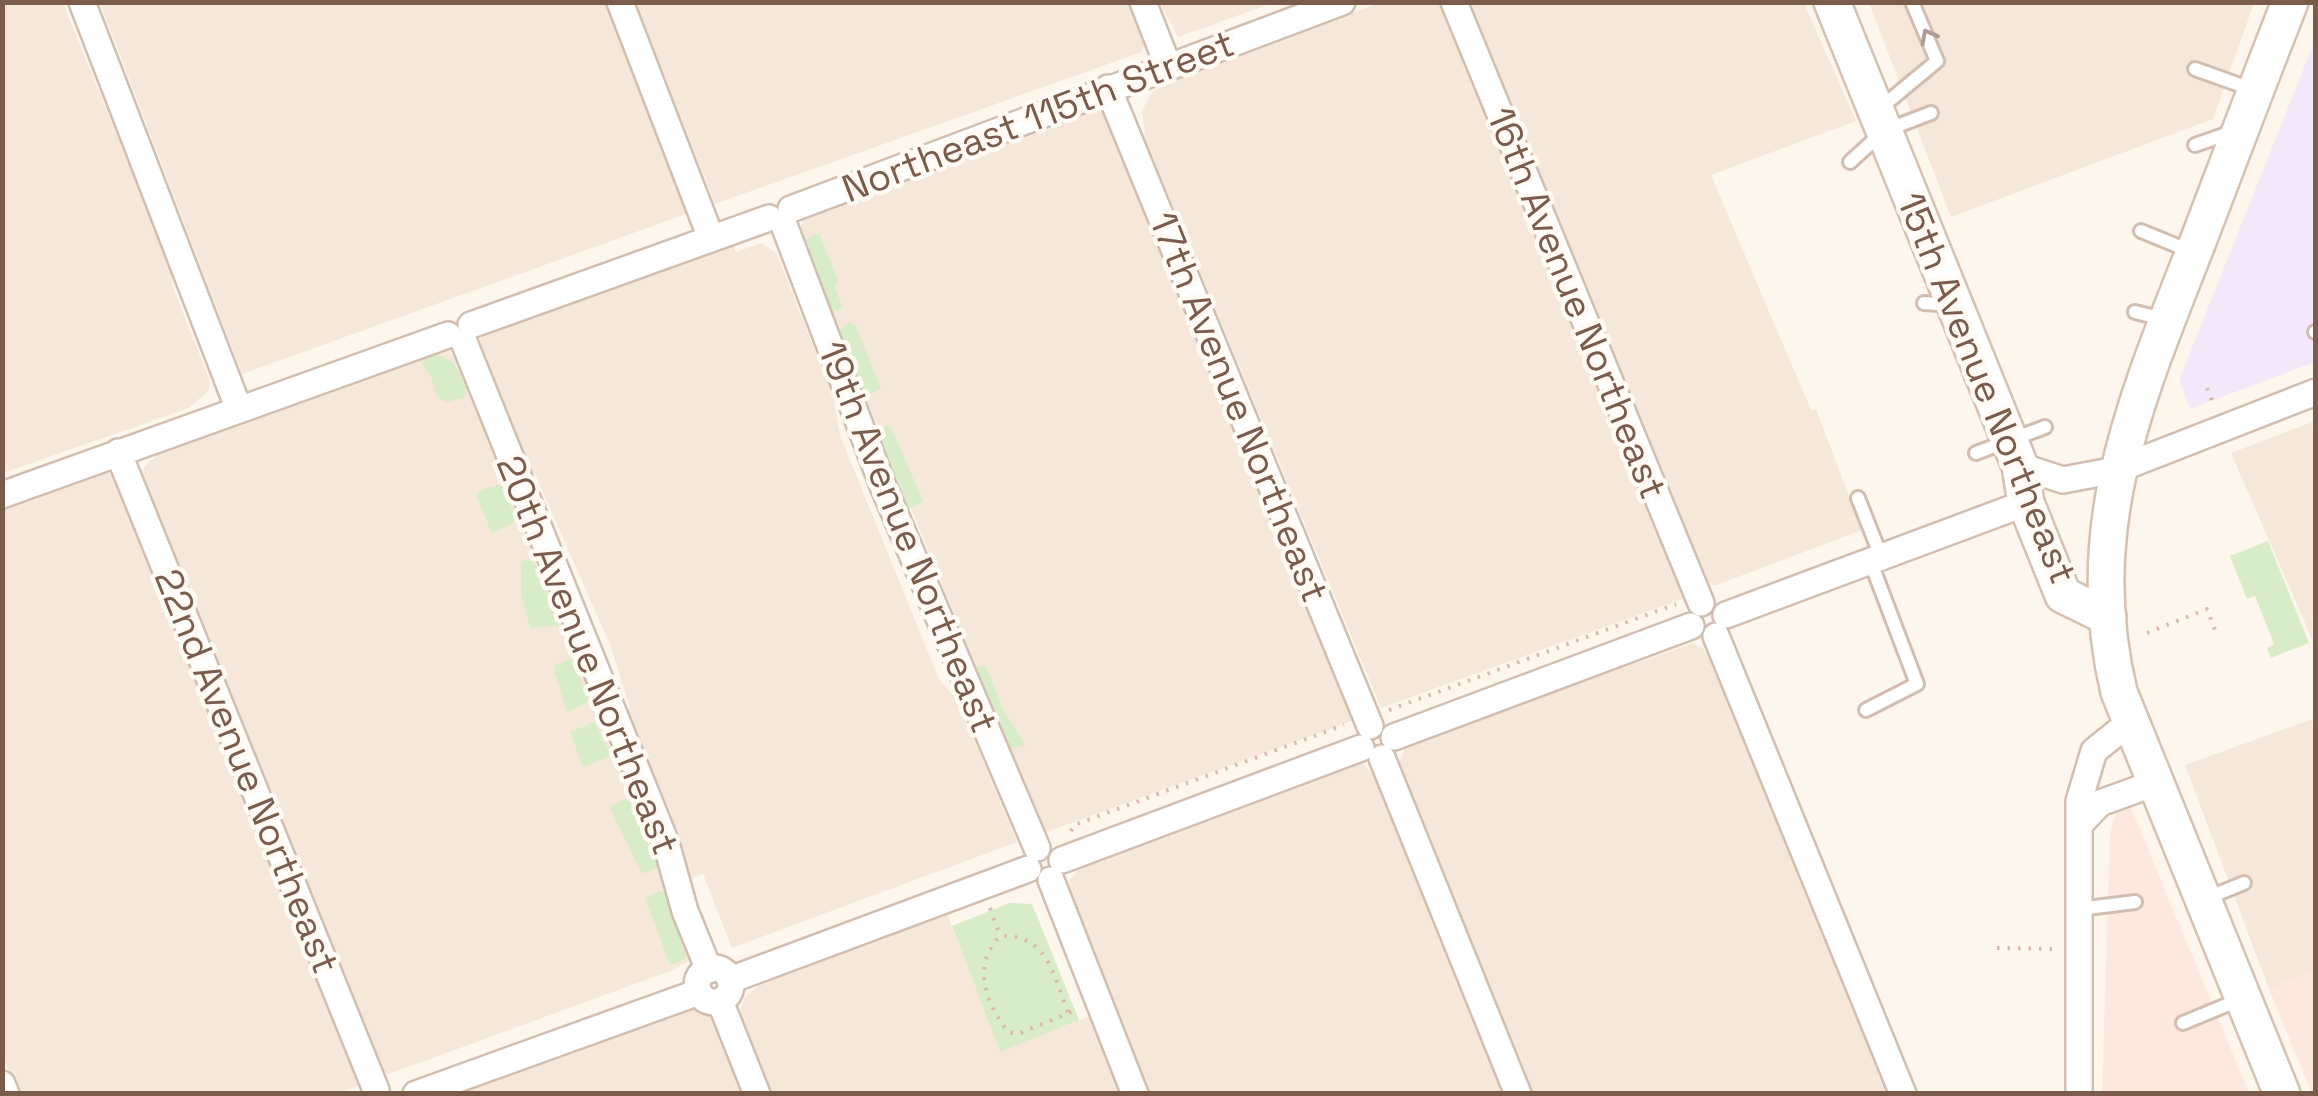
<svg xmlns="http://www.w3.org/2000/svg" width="2318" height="1096" viewBox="0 0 2318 1096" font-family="'Space Grotesk',sans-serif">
<rect width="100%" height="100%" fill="#fdf6ec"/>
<g fill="#f5e8da">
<path d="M2,3H63L171,268L172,285L210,381L209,390L189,408L3,473Z"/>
<path d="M100,3H607L689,213L242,374Z"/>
<path d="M636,3H1133L1146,37L1142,52L715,204Z"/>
<path d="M1160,3H1273L1178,37Z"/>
<path d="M1379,3H1440L1444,6L1685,598L1381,708L1146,141L1142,111L1152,92L1172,78Z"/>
<path d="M1469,3H1804L1856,121L1711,175L1811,410L1816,409L1862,530L1714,586L1703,578Z"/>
<path d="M1869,3H2254L2213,119L1951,217Z"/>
<path d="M1085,110H1100L1110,119L1352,721L1044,833L801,240L800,228L806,216Z"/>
<path d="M732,241L736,252L762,243L777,254L833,397L841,438L939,679L958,701L1017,842L732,948L703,874L686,880L623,711L630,708L611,647L534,472L526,473L477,342L487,332Z"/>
<path d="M445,349L462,363L651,830L692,959L673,970L386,1075L377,1068L143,481L144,467L159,453L188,438Z"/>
<path d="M2315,421V646L2231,453Z"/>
<path d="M102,472L111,474L123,489L360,1085L337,1094L17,1093L3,1056V509Z"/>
<path d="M1693,643L1704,649L1716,670L1890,1093H1531L1399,763L1404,750L1417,741Z"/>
<path d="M2315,718V971L2269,989L2185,765Z"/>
<path d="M1346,761L1363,763L1377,779L1505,1093H1149L1069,898L1070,880L1081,866Z"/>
<path d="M947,914L1000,1051L1093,1015L1125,1093H770L739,1014L745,997L768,978Z"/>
<path d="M695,1009L705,1012L718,1027L745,1094H456Z"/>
</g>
<g fill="#fde8e0">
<path d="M2129,803L2249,1093L2102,1094L2110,834L2117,810Z"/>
<path d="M2315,971L2316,1093L2312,1094L2269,989Z"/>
</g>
<path fill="#f3e8fa" d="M2315,40V362L2190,409L2179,380Z"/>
<g fill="#d8ecc9">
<path d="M819,233L838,280L835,288L843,308L829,313L799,242Z"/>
<path d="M849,322L856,326L881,389L864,396L835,334Z"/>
<path d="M426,355C453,353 458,368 467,391L464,398L447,402L437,398L431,376L422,364Z"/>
<path d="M890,425L923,501L903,512L874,430Z"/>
<path d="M501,485L518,520L492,534L476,495L482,489Z"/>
<path d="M2268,541L2309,643L2271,658L2267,648L2274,644L2255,596L2247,599L2230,556Z"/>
<path d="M528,559L538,568L558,619L559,625L530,628L521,594V562Z"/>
<path d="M571,659L590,701L567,712L553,666Z"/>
<path d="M986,666L1002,707L1025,745L1008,749L971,667Z"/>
<path d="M595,722L611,756L583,767L570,732Z"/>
<path d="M628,798L656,861L657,867L642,874L609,806Z"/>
<path d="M660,891L665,892L686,959L670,965L645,898Z"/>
<path d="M1010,903L1032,904L1079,1020L1000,1052L952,926Z"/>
</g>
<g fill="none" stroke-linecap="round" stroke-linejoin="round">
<g stroke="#d1beb0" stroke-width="18">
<g id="lane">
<path d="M2195,69L2254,90"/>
<path d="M1878,110L1937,61L1912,2"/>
<path d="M2195,145L2235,131"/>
<path d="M1850,162L1884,131L1931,113"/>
<path d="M2141,231L2190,251"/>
<path d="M1924,303L1952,305"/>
<path d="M2135,312L2163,319"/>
<path d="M2315,332H2316"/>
<path d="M1976,453L2045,427"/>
<path d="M1858,498L1882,559"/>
<path d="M1866,710L1917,684L1871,563"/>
<path d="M2205,899L2244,883"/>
<path d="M2079,909L2135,902"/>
<path d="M2183,1023L2241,999"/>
</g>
</g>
<g stroke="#d1beb0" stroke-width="30">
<g id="street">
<path d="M82,2L238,407"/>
<path d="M620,2L711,238"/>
<path d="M1143,2L1168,66"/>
<path d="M1454,2L1701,603"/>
<path d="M1108,88L1370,726"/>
<path d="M791,209L1342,2"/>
<path d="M784,225L883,486L1037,848"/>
<path d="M471,325L769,218"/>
<path d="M464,342L666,843L685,911L709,970"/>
<path d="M118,452L376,1090"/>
<path d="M2020,466L2063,480L2116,470L2316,392"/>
<path d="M2,495L448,335"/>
<path d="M1726,615L2026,503"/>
<path d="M1716,636L1903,1094"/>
<path d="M1394,737L1691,626"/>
<path d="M1382,758L1518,1094"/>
<path d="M2079,825L2100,803L2155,783"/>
<path d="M1062,860L1361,748"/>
<path d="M1051,880L1135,1094"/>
<circle cx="714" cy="985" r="17"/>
<path d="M730,980L1028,869"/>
<path d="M720,1001L757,1094"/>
<path d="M2,1084L6,1094"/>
<path d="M416,1094L699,992"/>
<path d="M2079,1094V801L2094,751L2130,722"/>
</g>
</g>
<g stroke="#d6c0b0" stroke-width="40">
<g id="secondary">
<path d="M1832,2L2020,466L2026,503L2063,595L2108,617"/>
<path d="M2282,1094L2119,692C2079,525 2138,395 2197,244C2228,163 2258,83 2290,2"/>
</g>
</g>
<g stroke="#d9b8a5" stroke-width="4" stroke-dasharray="2.5 8" stroke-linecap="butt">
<path d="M2207,388L2214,406"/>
<path d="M2147,633L2207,609L2215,630"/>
<path d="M1389,710L1676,604"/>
<path d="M1071,831L1074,825L1344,725"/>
<path d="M990,908L1000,936"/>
<path d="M1997,948L2055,949"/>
<path d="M1068,1012C1053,975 1048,934 1000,936C971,966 986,1003 1008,1032L1018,1034L1076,1010"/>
</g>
<use href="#lane" stroke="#fff" stroke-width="12"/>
<use href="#street" stroke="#fff" stroke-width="25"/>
<use href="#secondary" stroke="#fff" stroke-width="35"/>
</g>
<defs><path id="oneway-chevron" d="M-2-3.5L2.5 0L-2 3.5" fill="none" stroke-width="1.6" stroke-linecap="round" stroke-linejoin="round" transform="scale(2.5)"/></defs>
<use stroke="#af9d94" href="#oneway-chevron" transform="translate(1928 36) rotate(-118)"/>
<g text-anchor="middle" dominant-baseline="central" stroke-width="9" stroke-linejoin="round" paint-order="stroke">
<g font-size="38" fill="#7a5c4d" stroke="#fffaf3">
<text transform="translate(1038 116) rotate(-21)">Northeast 115th Street</text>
<text transform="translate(1577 303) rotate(68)">16th Avenue Northeast</text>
<text transform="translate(1987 388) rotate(68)">15th Avenue Northeast</text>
<text transform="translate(1239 407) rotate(68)">17th Avenue Northeast</text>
<text transform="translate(908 537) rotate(68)">19th Avenue Northeast</text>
<text transform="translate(588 655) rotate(68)">20th Avenue Northeast</text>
<text transform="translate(247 771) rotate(68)">22nd Avenue Northeast</text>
</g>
</g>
<rect width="2318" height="1096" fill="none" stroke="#7a5c4d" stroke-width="10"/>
</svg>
